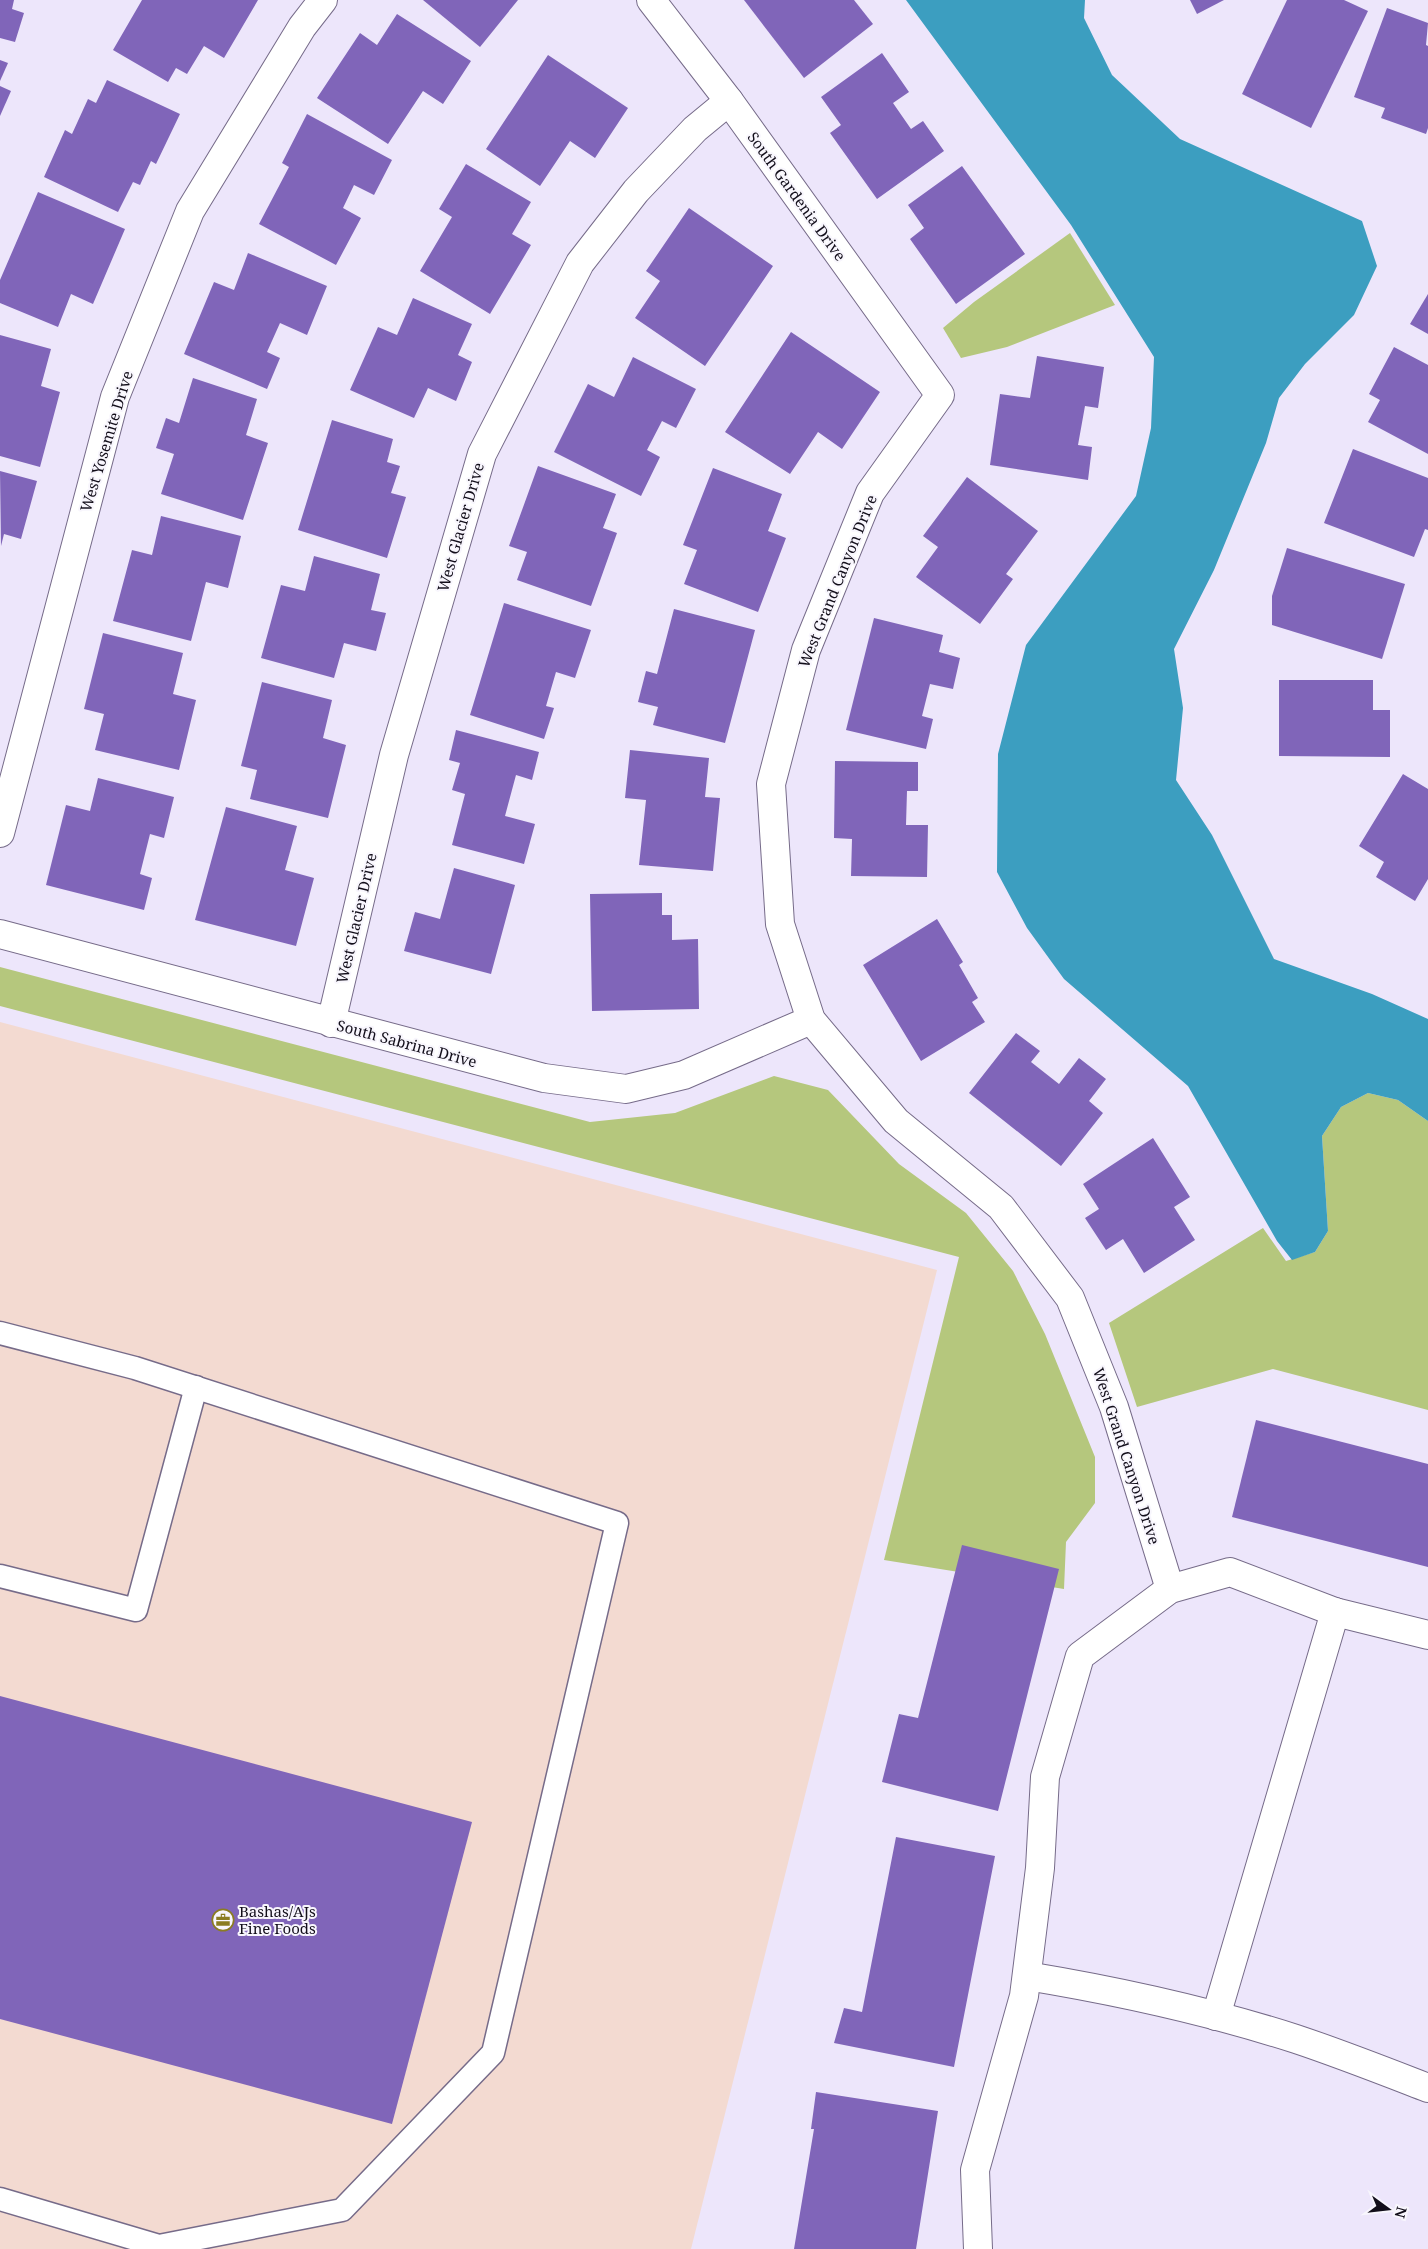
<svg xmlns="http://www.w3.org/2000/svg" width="1428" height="2249" viewBox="0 0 1428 2249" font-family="'Noto Serif',serif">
<rect width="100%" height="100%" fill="#ede6fb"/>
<path fill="#f3dad1" d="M0,1022L937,1270L691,2249H0Z"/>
<g fill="#b5c77d">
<path d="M1070,233L1115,305L1007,347L961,358L943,328L974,302Z"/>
<path d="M0,967L590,1122L675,1113L774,1076L828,1090L899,1164L966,1213L1013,1271L1045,1334L1095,1457V1503L1066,1542L1064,1589L884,1560L959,1257L0,1006Z"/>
<path d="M1368,1093L1398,1100L1428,1121V1410L1273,1369L1137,1407L1109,1323L1263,1228L1286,1261L1315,1252L1328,1231L1322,1136L1341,1107Z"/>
</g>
<path fill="#3c9ec0" d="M906,0H1085L1084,18L1112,75L1180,139L1362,221L1377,266L1354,315L1305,364L1279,398L1266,443L1214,570L1174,649L1183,708L1176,780L1212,835L1274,959L1372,994L1428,1019V1121L1398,1100L1368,1093L1341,1107L1322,1136L1328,1231L1315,1252L1292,1260L1277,1241L1188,1086L1064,979L1027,928L997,872L998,754L1026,645L1136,496L1151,428L1154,357L1071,225Z"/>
<g fill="#8065b9">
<path d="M0,0H14L12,9L24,13L15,42L0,38Z"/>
<path d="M142,0H258L224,58L204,46L187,74L176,68L168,82L113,50Z"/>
<path d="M423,0H518L480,47Z"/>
<path d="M744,0H854L873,24L804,78Z"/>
<path d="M1190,0H1224L1197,14Z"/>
<path d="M1287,0H1344L1368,11L1311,128L1242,94Z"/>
<path d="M1387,8L1428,23L1426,45L1428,46V128L1426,134L1381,118L1385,108L1354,97Z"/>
<path d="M397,14L471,61L443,104L423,91L388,144L317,98L360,33L377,45Z"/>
<path d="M882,53L909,92L893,103L911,129L923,121L944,151L877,199L830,133L841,125L821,97Z"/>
<path d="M548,55L628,108L595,158L570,141L540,186L486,149Z"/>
<path d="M0,60L8,63L0,81Z"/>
<path d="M107,80L180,114L156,164L151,161L140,185L133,182L118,212L44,177L65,130L72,134L88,99L96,103Z"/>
<path d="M0,86L11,91L0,116Z"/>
<path d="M307,114L392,160L374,195L354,185L343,208L361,218L336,265L259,224L289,167L282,163Z"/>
<path d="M466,164L531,202L512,234L531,245L490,314L420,271L452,217L439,209Z"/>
<path d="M962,166L1025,254L956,304L910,239L924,228L908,205Z"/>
<path d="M38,192L125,229L93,304L71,294L58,327L0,303V280Z"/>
<path d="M689,208L773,266L705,366L635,318L660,281L646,271Z"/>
<path d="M248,253L327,286L307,335L280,323L267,352L280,358L267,389L184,354L214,282L234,290Z"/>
<path d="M1428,294V334L1410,324Z"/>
<path d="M413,298L472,324L458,355L472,362L456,401L428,388L414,418L350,390L378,327L397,335Z"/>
<path d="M791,332L880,392L842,449L818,432L790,474L725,432Z"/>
<path d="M0,335L51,349L41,386L60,392L40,467L0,456Z"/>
<path d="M1394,347L1428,365V454L1368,422L1380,400L1369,394Z"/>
<path d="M1037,356L1104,367L1098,408L1085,406L1078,445L1092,447L1088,480L990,465L1000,394L1030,398Z"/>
<path d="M633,357L696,389L676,428L662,421L647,450L660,457L641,496L554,452L588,384L614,397Z"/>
<path d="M193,378L257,399L246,435L268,443L243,520L161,494L174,454L156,448L166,418L179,423Z"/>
<path d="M332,420L393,439L387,462L400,466L391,493L406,497L387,558L298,530Z"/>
<path d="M1353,449L1428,478V530L1425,529L1414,557L1324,523Z"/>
<path d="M538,466L616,494L603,528L617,533L591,606L517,580L527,552L509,546Z"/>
<path d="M713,468L782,494L768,531L786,538L758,612L684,584L697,550L683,545Z"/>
<path d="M0,471L37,481L21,539L4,534L1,546Z"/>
<path d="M967,477L1038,531L1006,574L1013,579L980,624L916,577L938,547L923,536Z"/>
<path d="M161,516L241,536L228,588L206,582L191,641L113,621L132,550L152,555Z"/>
<path d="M1287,548L1405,584L1382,659L1272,625V596Z"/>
<path d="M314,556L380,574L371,610L386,613L376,651L344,643L334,678L261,658L281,585L305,591Z"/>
<path d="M504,603L591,630L575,678L556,672L546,706L554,708L544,739L470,715Z"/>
<path d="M674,609L755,630L725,743L653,725L658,707L638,702L646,671L657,674Z"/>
<path d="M874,618L943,635L939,652L960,658L953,689L930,684L922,716L933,719L926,749L846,730Z"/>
<path d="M103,633L183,653L173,694L196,700L179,770L95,750L104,714L84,709Z"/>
<path d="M1279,680H1373V710H1390V757L1279,756Z"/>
<path d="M262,682L332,700L323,738L346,745L328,818L250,799L257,770L241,766Z"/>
<path d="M456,730L539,752L532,780L516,775L505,816L535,824L524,864L452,845L465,794L452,790L460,763L449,760Z"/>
<path d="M630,750L709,758L705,797L720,798L713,871L639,865L646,800L625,798Z"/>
<path d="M835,761L918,762V791H907L906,825H928L927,877L851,876L852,839L834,838Z"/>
<path d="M1403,774L1428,789V879L1415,901L1376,877L1384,862L1359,846Z"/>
<path d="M98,778L174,797L164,838L150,834L140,874L152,878L144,910L46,885L66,805L90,811Z"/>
<path d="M226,807L297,826L285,870L314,878L296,946L195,920Z"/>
<path d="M454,868L515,885L491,974L404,951L415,912L440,919Z"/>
<path d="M662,893V915H672V940L698,939L699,1009L592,1011L590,894Z"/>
<path d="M937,919L963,962L959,965L978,998L972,1002L985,1022L921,1061L863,965Z"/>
<path d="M1016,1033L1040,1051L1031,1062L1059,1084L1079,1058L1106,1079L1089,1101L1103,1113L1061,1166L969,1093Z"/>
<path d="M1153,1138L1190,1197L1174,1207L1195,1240L1144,1273L1123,1239L1106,1250L1085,1218L1099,1209L1083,1184Z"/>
<path d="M1256,1420L1428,1464V1567L1232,1517Z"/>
<path d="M962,1545L1059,1569L998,1811L882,1782L899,1714L918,1718Z"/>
<path d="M0,1696L472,1822L392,2124L0,2019Z"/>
<path d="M896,1837L995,1856L954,2067L834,2043L844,2008L862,2012Z"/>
<path d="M816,2092L938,2111L916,2249H794L814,2129H811Z"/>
</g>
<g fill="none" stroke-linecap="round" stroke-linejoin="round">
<g stroke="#766b89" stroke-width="25">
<g id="service">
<path d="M0,1333L135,1368L617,1523L493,2053L342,2210L159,2246L0,2199"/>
<path d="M0,1576L136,1610L196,1387"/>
</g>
</g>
<g stroke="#766b89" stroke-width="30">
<g id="minor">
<path d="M651,0L729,101L940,395L870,493L806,650L771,784L780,924L811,1020L896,1121L1001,1207L1070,1298L1114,1407L1170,1589"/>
<path d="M0,833L115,397L190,211L302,27L323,0"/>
<path d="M0,934L544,1078L626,1089L684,1075L811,1020"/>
<path d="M331,1023L394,755L482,454L580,263L636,191L695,129L729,101"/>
<path d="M1027,1976C1118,1991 1209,2011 1296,2039C1341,2054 1384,2071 1428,2088"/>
<path d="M1216,2016L1335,1612"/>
<path d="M978,2249L975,2170L1024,1996L1040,1868L1045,1777L1080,1656L1170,1589L1230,1572L1335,1612L1428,1635"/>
</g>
</g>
<use href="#service" stroke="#fff" stroke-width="22"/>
<use href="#minor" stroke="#fff" stroke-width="28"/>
</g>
<defs>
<g id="office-ring" transform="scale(1.125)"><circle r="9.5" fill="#f8f6fd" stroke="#8b7c22" stroke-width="1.5"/><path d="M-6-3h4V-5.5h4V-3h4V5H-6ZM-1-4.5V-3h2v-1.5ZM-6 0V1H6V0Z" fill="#8b7c22"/></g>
</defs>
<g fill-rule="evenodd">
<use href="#office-ring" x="223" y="1920"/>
</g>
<g text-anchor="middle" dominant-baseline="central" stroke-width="4" stroke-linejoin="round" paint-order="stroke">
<g font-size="15" fill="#120e1a" stroke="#f8f6fd">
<text transform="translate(797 196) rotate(54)">South Gardenia Drive</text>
<text transform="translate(106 441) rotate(-73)">West Yosemite Drive</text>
<text transform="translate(460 527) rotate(-74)">West Glacier Drive</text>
<text transform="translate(837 581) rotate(-68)">West Grand Canyon Drive</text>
<text transform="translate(356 918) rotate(-77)">West Glacier Drive</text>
<text transform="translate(407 1043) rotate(15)">South Sabrina Drive</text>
<text transform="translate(1127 1456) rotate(72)">West Grand Canyon Drive</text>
</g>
<g font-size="15" fill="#120e1a" stroke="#f8f6fd" text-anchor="start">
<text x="239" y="1911">Bashas/AJs<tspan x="239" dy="17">Fine Foods</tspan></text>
</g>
</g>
<g transform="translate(1388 2209) rotate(105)" stroke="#f8f6fd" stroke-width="4" paint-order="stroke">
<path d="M0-4L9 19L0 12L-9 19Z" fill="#120e1a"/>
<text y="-8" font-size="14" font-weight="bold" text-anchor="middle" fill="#120e1a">N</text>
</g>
</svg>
